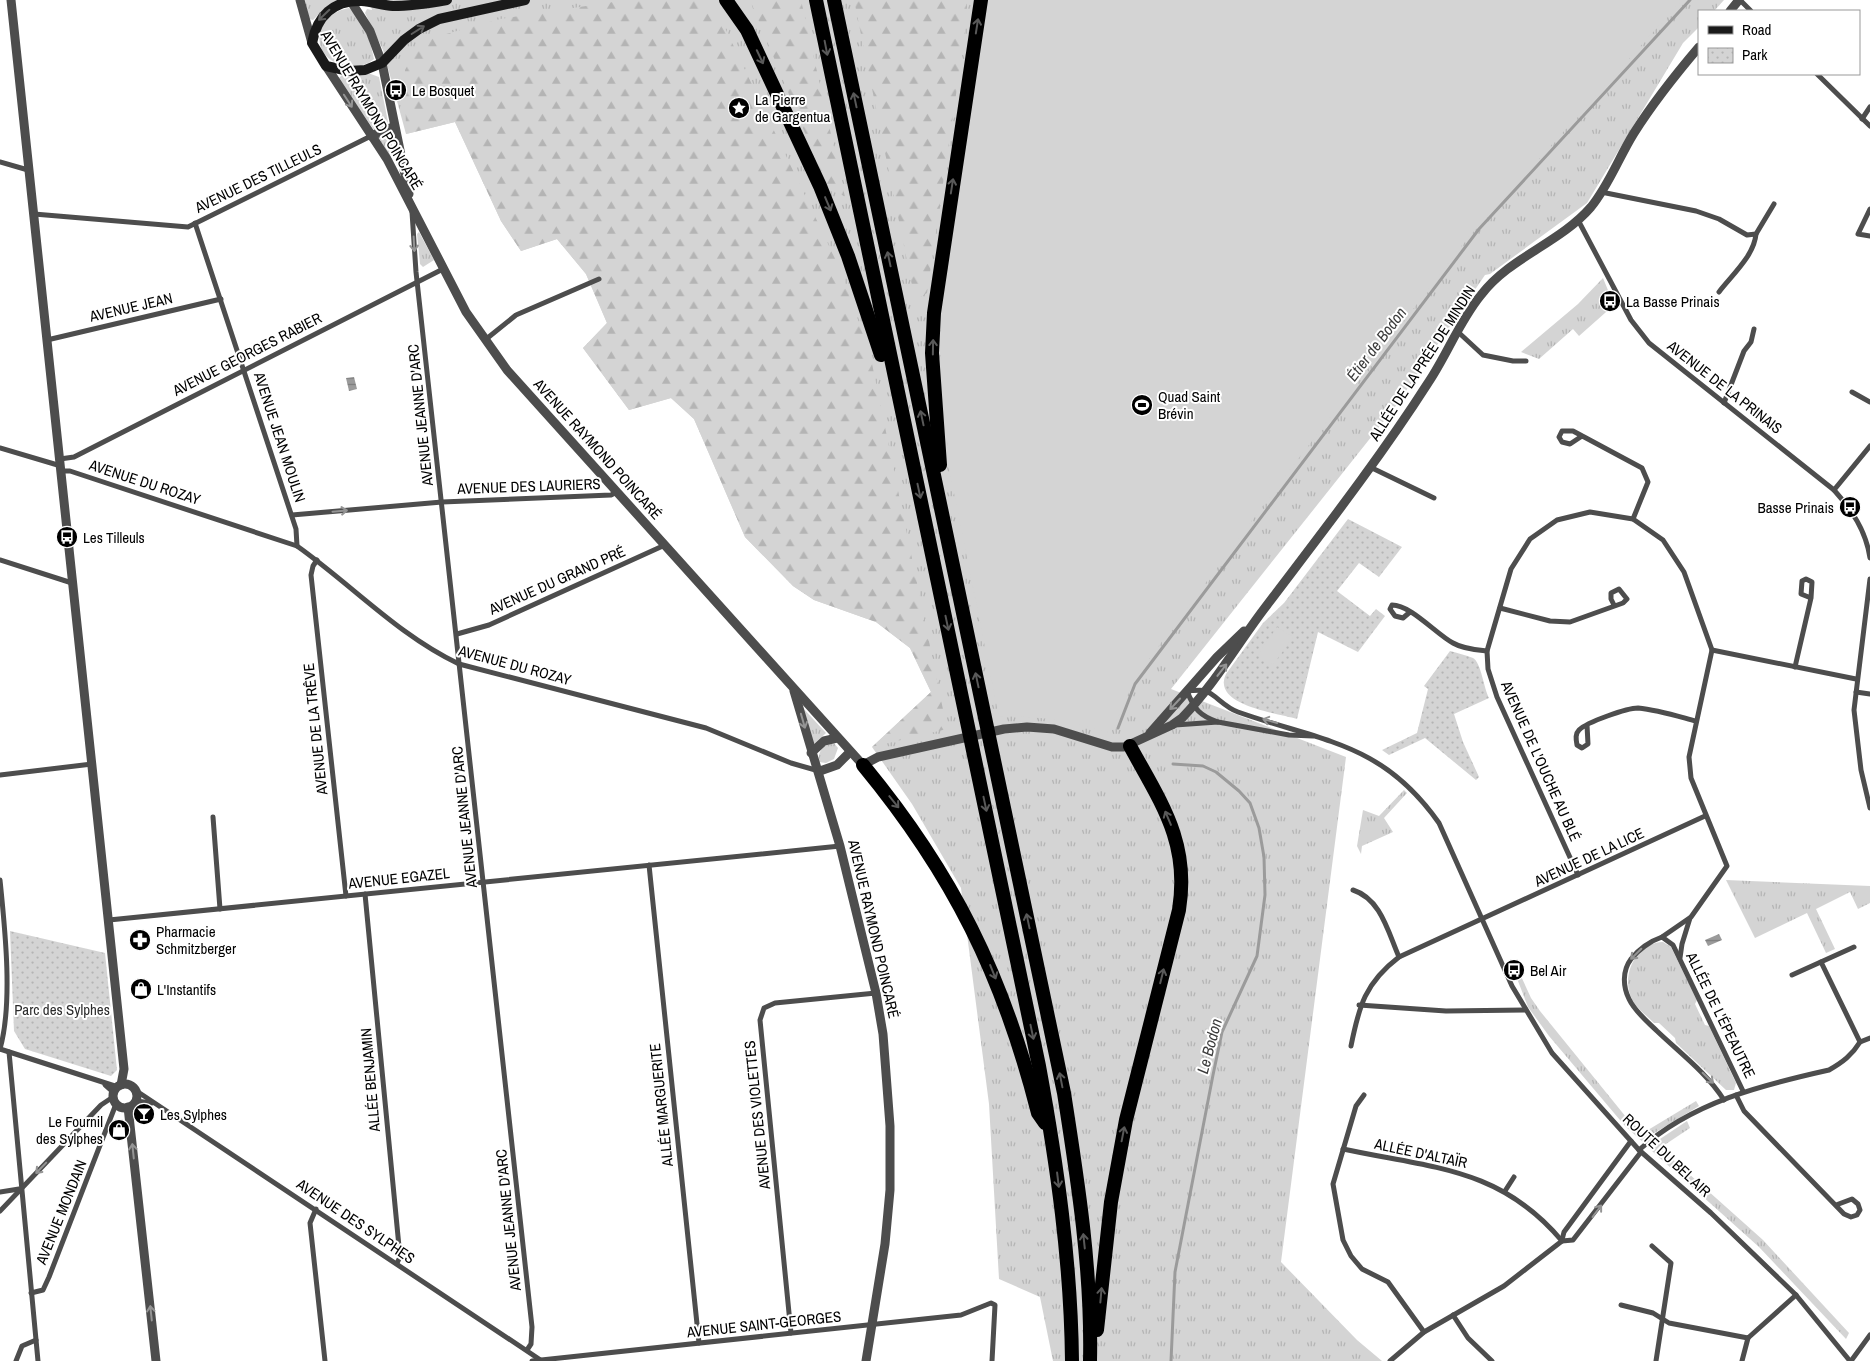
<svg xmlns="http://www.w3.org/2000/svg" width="1870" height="1361" viewBox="0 0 1870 1361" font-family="'Archivo Narrow',sans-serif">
<defs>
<pattern id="grass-tufts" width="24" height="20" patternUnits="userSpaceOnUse" patternTransform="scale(1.25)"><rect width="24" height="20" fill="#d4d4d4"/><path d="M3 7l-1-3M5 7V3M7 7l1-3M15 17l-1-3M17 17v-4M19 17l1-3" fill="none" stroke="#b4b4b4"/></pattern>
<pattern id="forest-firs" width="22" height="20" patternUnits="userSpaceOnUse" patternTransform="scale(1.25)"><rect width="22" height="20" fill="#d4d4d4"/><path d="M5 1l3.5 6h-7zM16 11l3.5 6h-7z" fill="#b4b4b4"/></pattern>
<pattern id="park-dots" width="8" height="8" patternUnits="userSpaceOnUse" patternTransform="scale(1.25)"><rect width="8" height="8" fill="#d4d4d4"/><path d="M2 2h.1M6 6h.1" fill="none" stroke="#b4b4b4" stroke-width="1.8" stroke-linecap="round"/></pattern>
<pattern id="water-rules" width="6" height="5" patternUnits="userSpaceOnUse" patternTransform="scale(1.25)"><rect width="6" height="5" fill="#9b9b9b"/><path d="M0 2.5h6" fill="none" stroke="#7c7c7c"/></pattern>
</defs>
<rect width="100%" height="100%" fill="#fff"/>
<g fill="url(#grass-tufts)">
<path d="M305,0H338L325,8L313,20L309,19Z"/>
<path d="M369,0H1724L1714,11H1699V27L1683,43L1587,203L1490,274L1485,275L1395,407L1171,689L1346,757L1281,1262L1357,1340L1382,1361H1053L1040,1297L999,1279L989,1104L961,888L912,804L872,747L931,692L910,648L876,622L814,600L793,586L745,537L694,419L671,398L629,410L583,348L607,323L586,274L557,239L521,251L501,221L455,122L406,134L383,50L365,13L367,9L372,10Z"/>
<path d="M349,8C364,19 370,41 374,59C367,65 361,66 352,66C309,65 309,15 349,8Z"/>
<path d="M368,73L379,77L388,122L387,126L374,130L338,79L342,75Z"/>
<path d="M389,133L393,148V156L389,155L379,138Z"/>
<path d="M419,232L434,260L423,267L420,264L417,234Z"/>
<path d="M1603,278L1614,305L1579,336L1573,329L1539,359L1521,352L1578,304Z"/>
<path d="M803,708L826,733L814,744L813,743Z"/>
<path d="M834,743L838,748L834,759L826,763L819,762C817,751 824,744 834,743Z"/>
<path d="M1404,790L1407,793L1384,818L1393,832L1362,846L1361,854L1357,846L1363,810L1379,816Z"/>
<path d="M1726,880L1870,886V903L1858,909L1850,892L1816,909L1835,949L1826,953L1807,913L1755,938Z"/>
<path d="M1663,942L1671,947L1697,1000L1695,1004L1705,1025L1709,1026L1736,1083L1734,1090H1726L1676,1043L1675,1038L1659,1023H1654C1646,1015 1635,1007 1631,997C1621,974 1637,942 1663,942Z"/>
<path d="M1514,961L1531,998L1540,1011L1626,1117L1643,1133L1696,1101L1699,1106L1648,1137L1644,1143L1625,1126L1549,1036L1528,1007L1511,963Z"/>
<path d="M1687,1121L1690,1128L1660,1148L1763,1240L1849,1333L1846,1339L1759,1247L1652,1151L1657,1141Z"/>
</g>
<g fill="url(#forest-firs)">
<path d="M626,0H693L716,9L840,269L870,354L947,729L872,747L931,692L910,648L876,622L814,600L793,586L745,537L694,419L671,398L629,410L583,348L607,323L586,274L557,239L521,251L501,221L455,122L406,134L405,70L421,41L500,19Z"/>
<path d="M750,0H801L845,197L826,184Z"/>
<path d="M854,0H967L965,33L927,293L915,300Z"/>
</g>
<g fill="url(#park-dots)">
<path d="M1348,519L1402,547L1379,577L1359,563L1337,591L1370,616L1376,609L1385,616L1358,652L1318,632L1297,719C1277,713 1211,705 1226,674L1263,623L1284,603Z"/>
<path d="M1450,651C1457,653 1466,655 1473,658C1481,662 1484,689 1489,698L1454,714L1463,742L1479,777L1476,780L1425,738L1389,755L1382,750L1417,733L1428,689L1424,686Z"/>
<path d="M10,931L105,953L117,1070L111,1076L25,1049L14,1031Z"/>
</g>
<g fill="#d4d4d4">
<path d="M989,0H1682L1466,240L1276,488L1135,678L1111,733C1071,721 1040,715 999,717L949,468L940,343L966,98Z"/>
<path d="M1277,627L1293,637L1273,665L1258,655Z"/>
</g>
<g fill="url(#water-rules)">
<path d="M354,377L357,389L349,391L346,378Z"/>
<path d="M1719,934L1722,940L1708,946L1705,940Z"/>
</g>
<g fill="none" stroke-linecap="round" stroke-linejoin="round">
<g stroke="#9b9b9b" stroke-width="3">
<path d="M1118,728L1135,684L1479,229L1690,0"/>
<path d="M1171,1361L1175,1272L1213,1075L1222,1032L1257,956L1265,895L1264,857L1259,828L1250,803L1239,791L1216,772L1203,766L1173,764"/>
</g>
<g stroke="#4d4d4d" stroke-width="5">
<path d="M1740,0L1751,11"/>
<path d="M1817,74L1870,126"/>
<path d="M1862,119L1870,107"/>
<path d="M0,162L28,170"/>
<path d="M1601,192L1696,211L1719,219L1747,235L1756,234L1774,204"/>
<path d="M1870,209L1858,234L1870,236"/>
<path d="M412,212L416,272L532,1327L531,1344L527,1350"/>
<path d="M34,214L188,227L371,136"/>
<path d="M1578,220L1631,320L1649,343L1834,490C1852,510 1866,531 1870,558"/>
<path d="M195,223L296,529L297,546"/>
<path d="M1719,292C1732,275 1754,256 1756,234"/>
<path d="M1457,331L1483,355L1513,361H1526"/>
<path d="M47,340L221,299"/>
<path d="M485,340L516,315L599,279"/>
<path d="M1852,392L1870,402"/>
<path d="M1724,403L1744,351L1751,342L1754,329"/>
<path d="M1582,436L1570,444L1562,442L1559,437L1562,431H1573L1642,468L1648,482L1633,519"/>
<path d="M0,448L61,466"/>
<path d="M60,459L74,457L443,269"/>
<path d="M1370,467L1434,498"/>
<path d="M62,471H70L297,546C352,585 398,635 459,664L706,728L791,763L819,771"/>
<path d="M1834,490L1870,446"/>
<path d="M292,515L442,502L611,495L617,492"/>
<path d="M0,560L72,583"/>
<path d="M317,560L313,566L311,575L346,896"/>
<path d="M1870,579L1854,710L1861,770L1870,808"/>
<path d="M1500,608L1550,621L1570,622L1623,603L1627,599L1619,589L1611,593V599L1614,605"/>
<path d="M1410,612L1403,618L1395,616L1390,609L1392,605C1411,605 1436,634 1453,643C1463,649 1477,650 1487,651"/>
<path d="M457,634L489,625L665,545"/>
<path d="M1712,650L1856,679"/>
<path d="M1795,667L1811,598L1812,582L1806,579L1802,581L1801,594L1811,598"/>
<path d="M1856,692L1870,694"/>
<path d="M1218,722C1200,716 1194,709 1187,691C1192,691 1201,689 1206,691C1216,695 1224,707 1238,712C1323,742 1382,742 1439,823L1512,986L1552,1053L1639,1150L1711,1213L1796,1295L1850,1361"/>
<path d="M1175,725L1218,722L1289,735L1313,736"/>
<path d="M1587,725L1588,744L1582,748L1577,745C1576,739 1575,734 1579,730C1587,722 1627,708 1638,708C1658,710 1677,716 1696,721"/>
<path d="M0,775L92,764"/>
<path d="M213,817L220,909"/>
<path d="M649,865L699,1343"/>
<path d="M1578,875L1497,697L1488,669L1487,651L1511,569L1530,539L1557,520L1590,512L1633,519L1663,540L1684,572L1712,650L1689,757L1691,778L1727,866L1691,917L1662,937"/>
<path d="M0,880C5,929 13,1003 0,1049"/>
<path d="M1353,890C1381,899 1388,932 1399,957"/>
<path d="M365,894L400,1257L397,1263"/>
<path d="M109,920L840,846"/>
<path d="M1680,958L1682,944L1690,918"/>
<path d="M1821,962L1860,1042"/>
<path d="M1792,975L1854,947"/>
<path d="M1359,1005L1446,1011L1525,1010"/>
<path d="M1351,1046C1359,1006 1365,983 1399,957L1705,816"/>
<path d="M0,1049L118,1087"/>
<path d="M9,1052L38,1361"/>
<path d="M105,1085L114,1093"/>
<path d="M135,1090L542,1361"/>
<path d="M1364,1095L1356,1106L1333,1184L1343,1240L1351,1256L1362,1269L1388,1282L1424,1332"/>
<path d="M1736,1095L1744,1111L1844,1214L1851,1217L1857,1215L1860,1210L1858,1204L1852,1199L1836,1205"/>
<path d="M1724,1100C1707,1073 1680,1053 1657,1031C1648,1022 1635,1012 1629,999C1623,987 1622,971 1631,959C1638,950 1650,941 1662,937L1673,945L1743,1091"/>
<path d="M136,1101L152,1103"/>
<path d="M1343,1149C1431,1168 1500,1167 1562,1241"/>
<path d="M1639,1150C1692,1102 1762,1085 1829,1070C1843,1062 1852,1055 1860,1042L1870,1038"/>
<path d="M1505,1191L1514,1177"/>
<path d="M0,1192L19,1189"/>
<path d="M316,1209L310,1223L325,1361"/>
<path d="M0,1211L101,1105L113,1097"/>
<path d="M1562,1240L1564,1232L1631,1141"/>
<path d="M1652,1246L1671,1263L1656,1361"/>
<path d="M31,1293L43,1290L49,1277L116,1104"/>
<path d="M1621,1305L1653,1313L1669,1323L1748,1338L1796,1295"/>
<path d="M1453,1315L1468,1338L1492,1361"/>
<path d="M791,1333L760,1020L764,1008L775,1003L876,993"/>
<path d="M16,1361L22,1346L36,1340"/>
<path d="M532,1361L961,1315L991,1303L995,1305L992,1361"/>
<path d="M1390,1361L1424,1332L1504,1286L1562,1241L1573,1240L1641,1152"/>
<path d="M1742,1361L1748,1338"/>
<path d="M1851,1361L1870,1335"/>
</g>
<g stroke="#4d4d4d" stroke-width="9">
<path d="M11,0L124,1069L121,1085"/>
<path d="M300,0L312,43"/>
<path d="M350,0L370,31L382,63L409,194"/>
<path d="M1730,11L1739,0"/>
<path d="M326,66L387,159L466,312L507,370L863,765L878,757L1004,729L1027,727L1054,729L1112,747H1124L1172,725L1182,718C1214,685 1236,646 1264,609C1320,535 1378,461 1428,383C1447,355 1459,322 1481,295C1510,257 1560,243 1591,207C1609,185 1619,157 1634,133C1653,103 1676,74 1699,47"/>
<path d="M371,136L393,127"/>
<path d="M794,691L840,846L876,993L883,1034L890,1126V1190L885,1244L866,1361"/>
<path d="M1150,733L1217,657L1244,631"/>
<path d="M811,753L824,741L837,738"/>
<path d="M820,771L837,765L850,752"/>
<circle cx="125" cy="1096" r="12"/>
<path d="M128,1107L156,1361"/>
</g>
<path stroke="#1a1a1a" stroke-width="10" d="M447,0C430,3 410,6 393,6C383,5 372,2 362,1C333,0 317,16 312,43L326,66L349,71L365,70L382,63L404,40L419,29L439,19L525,0"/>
<g stroke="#000" stroke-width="14">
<path d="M726,0L747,30L820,186L848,256L881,355"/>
<path d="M816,0L1039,1066C1057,1164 1071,1262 1072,1361"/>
<path d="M834,0L1064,1093C1078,1182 1092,1271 1090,1361"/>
<path d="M940,465L932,353L934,313L981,0"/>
<path d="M863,765C953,874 1003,975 1038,1113L1045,1123"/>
<path d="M1097,1330L1111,1202L1126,1120L1179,910C1190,842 1161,803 1130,746"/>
</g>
</g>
<defs><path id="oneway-shaft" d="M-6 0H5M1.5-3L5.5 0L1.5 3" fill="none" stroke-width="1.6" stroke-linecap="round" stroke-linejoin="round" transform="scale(1.25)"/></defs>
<g stroke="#5f5f5f">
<use href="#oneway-shaft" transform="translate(324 15) rotate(136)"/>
<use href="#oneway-shaft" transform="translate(418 30) rotate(-32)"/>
</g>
<g stroke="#595959">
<use href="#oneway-shaft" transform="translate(977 26) rotate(-81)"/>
<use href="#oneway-shaft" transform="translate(826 48) rotate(79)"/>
<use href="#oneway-shaft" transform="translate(760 57) rotate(65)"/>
<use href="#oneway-shaft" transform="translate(855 100) rotate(-102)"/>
<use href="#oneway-shaft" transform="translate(952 186) rotate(-81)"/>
<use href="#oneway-shaft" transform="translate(828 204) rotate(67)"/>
<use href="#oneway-shaft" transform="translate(889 259) rotate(-102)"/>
<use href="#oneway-shaft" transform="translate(933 347) rotate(-89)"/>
<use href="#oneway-shaft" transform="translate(922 418) rotate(-102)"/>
<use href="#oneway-shaft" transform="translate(919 491) rotate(78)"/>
<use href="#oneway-shaft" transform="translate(947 623) rotate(78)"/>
<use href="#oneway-shaft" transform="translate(977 680) rotate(-102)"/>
<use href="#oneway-shaft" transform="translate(894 802) rotate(51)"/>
<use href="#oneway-shaft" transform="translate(985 804) rotate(78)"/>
<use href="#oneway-shaft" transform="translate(1168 818) rotate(-113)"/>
<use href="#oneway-shaft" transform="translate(1028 921) rotate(-102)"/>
<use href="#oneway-shaft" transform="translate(993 972) rotate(68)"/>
<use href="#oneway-shaft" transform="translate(1162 976) rotate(-76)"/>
<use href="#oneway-shaft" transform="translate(1032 1032) rotate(78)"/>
<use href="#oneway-shaft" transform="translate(1061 1080) rotate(-101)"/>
<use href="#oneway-shaft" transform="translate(1123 1134) rotate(-79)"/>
<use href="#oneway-shaft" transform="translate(1058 1180) rotate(83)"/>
<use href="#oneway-shaft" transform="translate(1084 1241) rotate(-96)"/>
<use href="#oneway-shaft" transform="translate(1101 1295) rotate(-85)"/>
</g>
<g stroke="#949494">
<use href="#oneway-shaft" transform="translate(348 101) rotate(57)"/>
<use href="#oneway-shaft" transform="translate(414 244) rotate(87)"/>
<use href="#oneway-shaft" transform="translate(340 511) rotate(-5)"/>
<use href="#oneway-shaft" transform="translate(1222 670) rotate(-52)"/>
<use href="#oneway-shaft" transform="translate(1175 704) rotate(133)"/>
<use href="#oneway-shaft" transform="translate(803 721) rotate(74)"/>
<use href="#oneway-shaft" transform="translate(1270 721) rotate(-164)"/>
<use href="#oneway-shaft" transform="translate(1636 954) rotate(135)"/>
<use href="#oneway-shaft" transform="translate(1708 1078) rotate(44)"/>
<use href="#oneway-shaft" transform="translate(133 1151) rotate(-96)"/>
<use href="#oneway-shaft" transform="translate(41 1168) rotate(134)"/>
<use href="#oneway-shaft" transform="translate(1597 1211) rotate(-53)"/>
<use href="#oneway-shaft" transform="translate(151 1313) rotate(-96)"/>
</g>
<defs>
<g id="bus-disc" transform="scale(1.125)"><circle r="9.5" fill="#000" stroke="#fff"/><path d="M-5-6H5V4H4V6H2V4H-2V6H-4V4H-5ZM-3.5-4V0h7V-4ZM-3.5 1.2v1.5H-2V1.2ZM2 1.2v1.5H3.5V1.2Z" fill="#fff"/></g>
<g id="sight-disc" transform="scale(1.125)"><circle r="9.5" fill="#000" stroke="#fff"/><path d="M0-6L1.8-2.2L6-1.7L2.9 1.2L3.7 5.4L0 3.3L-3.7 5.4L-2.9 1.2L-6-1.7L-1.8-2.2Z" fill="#fff"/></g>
<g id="stadium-disc" transform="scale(1.125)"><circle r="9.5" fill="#000" stroke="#fff"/><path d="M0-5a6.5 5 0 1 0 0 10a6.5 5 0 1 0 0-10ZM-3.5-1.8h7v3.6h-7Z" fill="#fff"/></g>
<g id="pharmacy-disc" transform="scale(1.125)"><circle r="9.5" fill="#000" stroke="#fff"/><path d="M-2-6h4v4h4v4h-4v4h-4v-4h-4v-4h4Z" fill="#fff"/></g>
<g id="shop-disc" transform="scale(1.125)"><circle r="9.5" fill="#000" stroke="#fff"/><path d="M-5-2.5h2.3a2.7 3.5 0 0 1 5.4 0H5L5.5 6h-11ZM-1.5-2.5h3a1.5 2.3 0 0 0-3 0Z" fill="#fff"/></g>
<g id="bar-disc" transform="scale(1.125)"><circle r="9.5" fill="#000" stroke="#fff"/><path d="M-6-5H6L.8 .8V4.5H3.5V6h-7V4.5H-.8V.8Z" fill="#fff"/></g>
</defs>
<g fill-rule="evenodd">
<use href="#bus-disc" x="396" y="90"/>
<use href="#sight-disc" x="739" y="108"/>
<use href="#bus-disc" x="1610" y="301"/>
<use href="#stadium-disc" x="1142" y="405"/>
<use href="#bus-disc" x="1850" y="507"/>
<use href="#bus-disc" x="67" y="537"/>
<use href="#pharmacy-disc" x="140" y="940"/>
<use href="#bus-disc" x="1514" y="970"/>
<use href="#shop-disc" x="141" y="989"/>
<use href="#bar-disc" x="144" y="1114"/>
<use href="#shop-disc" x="119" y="1130"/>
</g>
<g text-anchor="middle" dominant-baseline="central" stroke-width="4" stroke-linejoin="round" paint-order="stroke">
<g font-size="15" fill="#000" stroke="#fff" text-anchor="start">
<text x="412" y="90">Le Bosquet</text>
<text x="755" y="99">La Pierre<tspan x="755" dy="17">de Gargentua</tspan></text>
<text x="1626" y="301">La Basse Prinais</text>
<text x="1158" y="396">Quad Saint<tspan x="1158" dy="17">Brévin</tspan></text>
<text x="1834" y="507" text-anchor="end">Basse Prinais</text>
<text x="83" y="537">Les Tilleuls</text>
<text x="156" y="931">Pharmacie<tspan x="156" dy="17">Schmitzberger</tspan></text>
<text x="1530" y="970">Bel Air</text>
<text x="157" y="989">L'Instantifs</text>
<text x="160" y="1114">Les Sylphes</text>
<text x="103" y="1121" text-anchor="end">Le Fournil<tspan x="103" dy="17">des Sylphes</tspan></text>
</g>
<g font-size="15" fill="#000" stroke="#fff">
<text transform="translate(372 110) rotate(59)">AVENUE RAYMOND POINCARÉ</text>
<text transform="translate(258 178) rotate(-26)">AVENUE DES TILLEULS</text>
<text transform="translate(131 307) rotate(-13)">AVENUE JEAN</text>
<text transform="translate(247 354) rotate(-27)">AVENUE GEORGES RABIER</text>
<text transform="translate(1422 363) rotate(-57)">ALLÉE DE LA PRÉE DE MINDIN</text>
<text transform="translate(1725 387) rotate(38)">AVENUE DE LA PRINAIS</text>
<text transform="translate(420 415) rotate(-96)">AVENUE JEANNE D'ARC</text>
<text transform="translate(280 437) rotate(72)">AVENUE JEAN MOULIN</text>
<text transform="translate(598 449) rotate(48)">AVENUE RAYMOND POINCARÉ</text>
<text transform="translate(145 482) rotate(18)">AVENUE DU ROZAY</text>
<text transform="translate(529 486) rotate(-2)">AVENUE DES LAURIERS</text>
<text transform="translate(557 580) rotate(-24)">AVENUE DU GRAND PRÉ</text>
<text transform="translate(515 665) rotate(15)">AVENUE DU ROZAY</text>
<text transform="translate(315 729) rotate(-96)">AVENUE DE LA TRÊVE</text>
<text transform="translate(1541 761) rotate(66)">AVENUE DE L'OUCHE AU BLÉ</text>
<text transform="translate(464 817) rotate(-96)">AVENUE JEANNE D'ARC</text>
<text transform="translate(1589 857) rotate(-25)">AVENUE DE LA LICE</text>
<text transform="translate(399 878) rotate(-6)">AVENUE EGAZEL</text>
<text transform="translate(874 929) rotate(77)">AVENUE RAYMOND POINCARÉ</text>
<text transform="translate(1721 1015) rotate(64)">ALLÉE DE L'ÉPEAUTRE</text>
<text transform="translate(370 1080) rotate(-95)">ALLÉE BENJAMIN</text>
<text transform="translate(661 1105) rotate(-96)">ALLÉE MARGUERITE</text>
<text transform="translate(757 1115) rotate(-96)">AVENUE DES VIOLETTES</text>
<text transform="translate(1421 1153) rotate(12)">ALLÉE D'ALTAÏR</text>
<text transform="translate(1667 1155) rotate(43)">ROUTE DU BEL AIR</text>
<text transform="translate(61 1212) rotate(-68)">AVENUE MONDAIN</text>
<text transform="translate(508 1220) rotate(-96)">AVENUE JEANNE D'ARC</text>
<text transform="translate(356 1221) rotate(34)">AVENUE DES SYLPHES</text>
<text transform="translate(764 1324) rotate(-6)">AVENUE SAINT-GEORGES</text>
</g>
<g font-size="15" fill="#2b2b2b" stroke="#fff">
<text x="62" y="1009">Parc des Sylphes</text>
</g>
<g font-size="16" font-style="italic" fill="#3c3c3c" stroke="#fff">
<text transform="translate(1376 344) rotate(-53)">Étier de Bodon</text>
<text transform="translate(1209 1046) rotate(-75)">Le Bodon</text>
</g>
</g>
<rect x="1698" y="10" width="162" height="65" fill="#ffffff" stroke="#999999"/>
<rect x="1708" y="26" width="25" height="8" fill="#1a1a1a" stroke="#999999"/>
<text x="1742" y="35" font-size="15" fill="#000000">Road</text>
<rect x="1708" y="48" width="25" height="15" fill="url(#park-dots)" stroke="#999999"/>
<text x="1742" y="60" font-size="15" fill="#000000">Park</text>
</svg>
